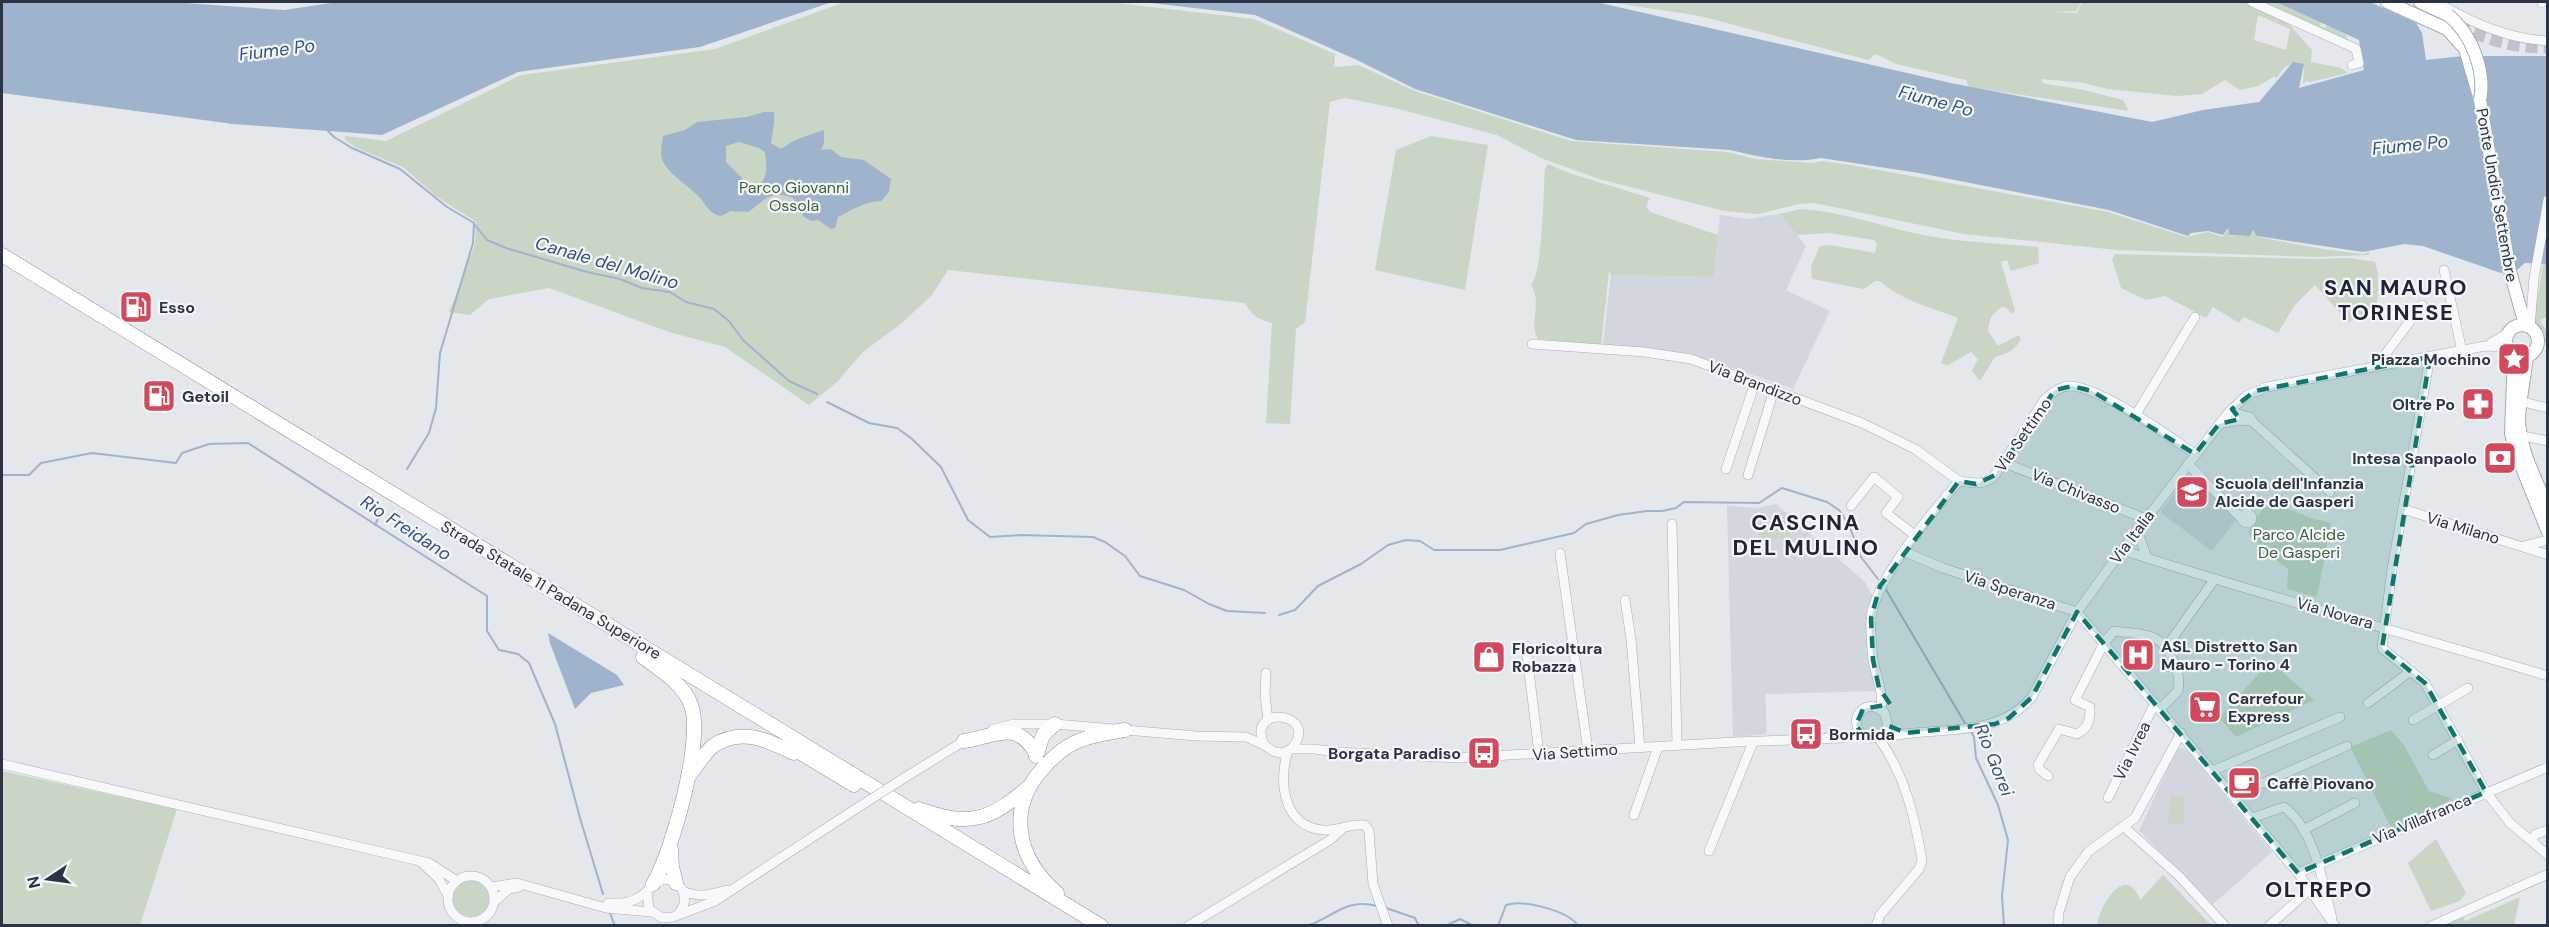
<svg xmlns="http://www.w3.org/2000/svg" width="2549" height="927" viewBox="0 0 2549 927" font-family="'DM Sans',sans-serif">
<rect width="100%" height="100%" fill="#e4e7ec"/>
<g fill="#d2d6de">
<path d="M1779,214L1806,246L1786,290L1830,311L1793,389L1733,368H1724L1693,357L1603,344L1611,275L1714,277L1720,215L1747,219Z"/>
<path d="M2191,471L2236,520L2212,551L2160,512Z"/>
<path d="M1776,504L1865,582L1873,597L1867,608L1870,664L1876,691L1765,694L1767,734L1733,737L1727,506L1756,508Z"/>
<path d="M2180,748L2187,750L2272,852L2213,904L2139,831L2176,750Z"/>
</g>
<g fill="#c9d6c5" fill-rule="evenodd">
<path d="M845,2H1108L1254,19L1335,54L1334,67L1358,65L1415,91L1571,141L1728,152L1755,159L1812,163L1822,161L1851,165L2108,212L2187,237L2208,232L2223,237L2228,229L2229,236H2250L2253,230L2258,237L2329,250L2363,254L2369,252V255L2316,257L2117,250L1964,234L1814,203L1799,204L1758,214L1724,211L1599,179L1541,158L1497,135L1395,108L1345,98L1330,102L1305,322L1296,329L1290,424L1266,423L1272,323C1258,320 1252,315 1245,303L948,270L932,295L902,323L863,352L837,382L809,405L725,347L669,332L549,288L489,299L470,315L449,312L475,244L476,222L436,196L403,167L357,148L345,140V136L386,141L521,75L715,49Z"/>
<path d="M1608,2H2081L2076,11L2052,12L2077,13L2082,2H2249L2281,15L2312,50L2311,62L2341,68L2348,73L2310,82L2306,81L2303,84L2304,65C2288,61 2285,66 2276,79L2275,76L2258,86L2240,90L2225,80L2202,94L2177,96L2107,89L2084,83L2042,79V83L2084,90L2123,100L2129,111L1969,87L1966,80L1896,64L1876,54L1868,60L1700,16ZM2258,15L2290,29L2286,50L2254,40Z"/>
<path d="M2257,2H2276L2321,22L2320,26L2325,28L2327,25L2347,35L2346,38L2350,41L2349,42Z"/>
<path d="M1431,136L1488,145L1465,290L1375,270L1396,150Z"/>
<path d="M1548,164L1569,173L1650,198L1646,206L1650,212L1718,235L1714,277L1611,275L1609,270L1601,345L1538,339C1528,322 1543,302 1531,285C1543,272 1543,192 1545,169Z"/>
<path d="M1800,209C1838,211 1872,223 1909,232C1951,242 1995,243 2038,247L2039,263L2011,271L2007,260L2001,262L2015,311L2011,314L2007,308L2002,307C1991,314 1989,319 1988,331L1998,346L2019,335L2021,339C2014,351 2008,353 1995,357L1980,381L1972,371L1978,359L1971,352L1947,366L1941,363L1958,318C1933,308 1900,300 1880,281H1875L1864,289L1812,279L1811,266L1820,246L1830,245L1875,253L1877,244L1874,240L1829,233L1797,235L1779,214Z"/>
<path d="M2115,254L2317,259L2349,258L2375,262L2378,273L2377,312L2348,322L2315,285L2294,306L2278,333L2244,317L2239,323L2213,307L2206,318L2165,296L2146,300L2121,288L2112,259Z"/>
<path d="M2547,264V317L2540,320L2547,332V342L2541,341L2540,334L2533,325L2543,265Z"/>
<path d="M2279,505L2311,518L2331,523L2317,597L2287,589L2288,569L2265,552L2248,532L2263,508Z"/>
<path d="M1790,521L1791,537L1759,539L1758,523Z"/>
<path d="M2270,661L2314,700L2236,737L2219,718Z"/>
<path d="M2391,730L2404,745L2429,791L2456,800L2451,799C2439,808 2407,822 2391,827L2350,747Z"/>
<path d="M2,771L177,809L140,925L2,926Z"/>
<path d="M2170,796L2185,797L2183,825L2168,824Z"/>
<path d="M2436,839L2466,893L2460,901L2431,911L2408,863Z"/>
<path d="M2163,875L2211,925H2097C2100,905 2126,862 2140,900Z"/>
<circle cx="471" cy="899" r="18"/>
<path d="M2520,897L2514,925L2441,926L2463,916L2465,921Z"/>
</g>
<g fill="#9fb4cc" fill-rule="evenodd">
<path d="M2,2H170L284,10L338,2H832L700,47L518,72L382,135L233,124L2,93Z"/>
<path d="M1142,2H1596L1951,83L2152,122L2203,110L2259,102L2293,62L2304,64L2299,88L2364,70L2359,40L2276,2H2370L2416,23L2422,33L2426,60L2463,56H2547V264L2525,263L2517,270L2501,273L2423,246L2404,244L2363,252L2257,236L2253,230L2250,236L2229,235L2228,228L2223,235L2208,231L2191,233L2188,236L2109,210L1919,173L1821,158C1792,164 1758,157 1730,150L1576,140L1415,89L1357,60L1255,15Z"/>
<path d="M764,112H774V123L771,143L781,149L795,140L824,130V143L821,150L831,149L841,157L864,160L891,179L889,192L881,201C866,201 852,210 838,217L835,228L831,229L818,220L811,221L804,217L793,198C770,189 765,201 748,212L730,211C726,214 722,217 717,215C709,212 706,205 701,199C691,187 666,173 662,159C660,152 662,143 663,136L685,130L697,122L747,117ZM739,142L759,148L765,152C767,166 769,182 754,187L748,184L726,162V146Z"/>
<path d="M548,633L617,675L624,685L591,693L575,709L550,643Z"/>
</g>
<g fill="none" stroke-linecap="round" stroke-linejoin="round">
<g stroke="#9fb4cc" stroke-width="2">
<path d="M326,129L334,137L352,148L400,169L447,207L474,223L473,243L440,353L436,408L429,433L407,469"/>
<path d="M475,225L487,240L506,248L587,272L620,279L642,288L670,292L686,302L714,309L729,321L743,340L789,381L817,394"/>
<path d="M827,402L869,423L897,428L911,438L941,467L968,520L990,537L1022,535L1093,537L1105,542L1125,556L1140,576L1184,590L1209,604L1227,611L1265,613"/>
<path d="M2,475H29L41,463L92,453L176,463L182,453L209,444L248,443L487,596V631L499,650L518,654L529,663L555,724L580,818L603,894"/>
<path d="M375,525L381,512"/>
<path d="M1885,588L1966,725"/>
<path d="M1279,615L1295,610L1318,586L1361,564L1388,545L1406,540L1420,541L1434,550H1500L1574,533L1586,524L1618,515L1647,511H1662L1676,508L1684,502L1759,503L1782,488L1827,502L1839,510L1849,525L1861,557L1878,579"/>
<path d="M1971,732L1974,737L1976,758L1998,805L2008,840L2002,896L2004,926"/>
<path d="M1386,908L1415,918L1419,926"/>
<path d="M610,913L615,926"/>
<path d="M1307,926C1335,916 1346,898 1377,906"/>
<path d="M1445,926L1460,919L1474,926"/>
<path d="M1498,926L1506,905C1523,899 1569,911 1578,926"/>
</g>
<path stroke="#bfc3cb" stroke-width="12" stroke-dasharray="12 6" stroke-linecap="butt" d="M2457,26C2487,39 2514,49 2548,47"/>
<g stroke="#a9aeb7" stroke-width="10">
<g id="minor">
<path d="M2252,2L2352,47L2356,49L2359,63L2352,65"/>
<path d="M2437,2C2471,23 2508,39 2548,41"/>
<path d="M2542,3L2543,2"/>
<path d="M2444,270L2462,351"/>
<path d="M2530,327L2534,278L2548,200"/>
<path d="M2491,343L2509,332"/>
<path d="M1532,344L1644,352L1691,359L1862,423L1915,449L1959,481"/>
<path d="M2430,357L2392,569L2382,648L2425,683L2486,792L2510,823L2548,855"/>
<path d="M2380,366L2387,352L2422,305"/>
<path d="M2515,400L2548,408"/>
<path d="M2232,409L2235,413L2250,417L2254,423L2330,492"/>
<path d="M2135,416L2195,317"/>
<path d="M2219,424L2239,420L2249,421"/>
<path d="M2518,435L2548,441"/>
<path d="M2005,463L2146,519"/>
<path d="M2188,464L2243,520"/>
<path d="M1726,469L1755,383"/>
<path d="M1748,475L1774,390"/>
<path d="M1851,506L1874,477L1898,497L1886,513L1916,536"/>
<path d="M2403,509L2548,555"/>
<circle cx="2247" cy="518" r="5"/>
<path d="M1672,524L1677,745"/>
<path d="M2137,530L2147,558"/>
<path d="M2524,546L2548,540"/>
<path d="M2122,550C2263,596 2406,633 2548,676"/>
<path d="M1905,552L1943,568L2077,612L2298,873L2335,926"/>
<path d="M1560,553L1588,751"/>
<path d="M1625,600L1631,639L1640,748"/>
<path d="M1526,646L1539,754"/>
<path d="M2167,646L2214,580"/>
<path d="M1266,673L1265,695L1268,720"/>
<path d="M2368,703L2411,671"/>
<path d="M1881,709C1884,692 1876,677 1873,660C1872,647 1870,631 1871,619C1873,582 1934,510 1959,481C1973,483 1985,486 1995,475L2045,399C2052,393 2059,387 2069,386C2097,385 2171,437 2195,454"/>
<path d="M2413,720L2468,688"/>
<path d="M993,729L1014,724H1055L1196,736L1246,737L1264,745L1275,752L1282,753L1291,749H1314L1337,752L1458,758L1735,742L1841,738L1860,732"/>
<path d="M1883,734L1888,725L1884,712L1873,706C1856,707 1851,724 1863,735L1873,738L1883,734L1897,735C1944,727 1999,737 2032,697L2077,612L2122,550L2228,413L2246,396L2267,387L2485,346L2507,347"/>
<path d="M1264,745C1245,702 1323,713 1291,749"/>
<path d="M1288,751C1278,781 1283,827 1323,830C1337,831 1352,823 1365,825L1369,831L1373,884L1388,926"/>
<path d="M2433,755L2458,740"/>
<path d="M2,764L420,861L429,863L457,881"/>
<path d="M2212,771L2340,717"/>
<path d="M2048,776L2040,770L2038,765L2059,729L2077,734C2089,728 2090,719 2090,707L2075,700L2104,643L2114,631C2142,635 2161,631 2173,660C2178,672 2180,678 2178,691L2160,709"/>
<path d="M904,778L969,738"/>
<path d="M2233,796L2347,746"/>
<path d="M2108,798L2155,703"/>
<path d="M1634,815L1658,747"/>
<path d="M2252,818L2284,807C2316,831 2322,882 2332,918"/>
<path d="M2124,827L2179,876L2225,926"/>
<path d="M2303,830L2355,803"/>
<path d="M2531,840L2536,834L2548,830"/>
<path d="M1709,851L1753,742"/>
<path d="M422,863L439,879L448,896"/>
<path d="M2298,873L2548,767"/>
<circle cx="471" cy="899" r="23"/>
<path d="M491,887L517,883L606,908L651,912"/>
<path d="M683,891C699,898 710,895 726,890"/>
<path d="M647,892L649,909L662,918L673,917L715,901L854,810"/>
<path d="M494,902L509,889L519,887"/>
<path d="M608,903C618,903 627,904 636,899C650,893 659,870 677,884C681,886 683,891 684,896C686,903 683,908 679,913"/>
<path d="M1188,926L1330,840L1341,830"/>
<path d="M1876,926L1880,915L1919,869L1922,860C1914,814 1905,775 1878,737"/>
<path d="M2058,926L2059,912L2070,877L2089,851L2135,818L2181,733"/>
<path d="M2269,926L2309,890"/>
<path d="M2431,926L2548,874"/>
</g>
</g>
<g stroke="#a3abb8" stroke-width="14">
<g id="major">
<path d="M2387,2L2447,29L2465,49L2480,100L2510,271L2525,325"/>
<path d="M2420,2L2448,15"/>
<circle cx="2522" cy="341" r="16"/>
<path d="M2514,355L2511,433L2516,453L2548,532"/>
<path d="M2527,356C2525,377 2520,397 2519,418C2519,449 2536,479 2548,508"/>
</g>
</g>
<g stroke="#8b94a3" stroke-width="15">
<g id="highway">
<path d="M2,255L1101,926"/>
<path d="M643,657C660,670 684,684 691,705C704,739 672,853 653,884"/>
<path d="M964,741C994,737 1016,719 1035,752"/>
<path d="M789,746L854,785"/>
<path d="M1036,756L1043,735L1055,724"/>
<path d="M689,776C696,767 704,753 713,746C741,727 767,740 794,753"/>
<path d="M919,809C970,828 989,820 1029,787"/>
<path d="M671,849L672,867L676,883"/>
<path d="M1057,893C1017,859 1006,809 1043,768C1052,758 1063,748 1076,742C1091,735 1108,733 1125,730"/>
</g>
</g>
<use href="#minor" stroke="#f7f8fa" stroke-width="9"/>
<use href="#major" stroke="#fff" stroke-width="12"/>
<use href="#highway" stroke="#fff" stroke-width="14"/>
<g stroke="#a9aeb7" stroke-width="10" stroke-linecap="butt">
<path id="minor-bridge" d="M854,810L904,778"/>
</g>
<g stroke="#a3abb8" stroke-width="14" stroke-linecap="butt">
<path id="major-bridge" d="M2448,15C2471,33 2486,71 2480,100"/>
</g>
<use href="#minor-bridge" stroke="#f7f8fa" stroke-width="9"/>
<use href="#major-bridge" stroke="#fff" stroke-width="12"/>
</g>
<path fill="#0f766e" fill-opacity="0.2" stroke="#0f766e" stroke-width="4.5" stroke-dasharray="12 8" stroke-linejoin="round" d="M2430,357L2382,648L2425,683L2486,792L2298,873L2077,612L2032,697L2009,718L1995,724L1906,733L1889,726L1873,738L1863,735L1856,725L1863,709L1890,704L1879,688L1873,660L1871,618L1880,586L1959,481L1976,484L1995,475L2055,390L2072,386L2092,391L2195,454L2219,424L2240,419L2232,409L2255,391Z"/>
<defs>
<g id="fuel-square" transform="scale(1.725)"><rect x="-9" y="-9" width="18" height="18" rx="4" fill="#d1495b" stroke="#f4f6f9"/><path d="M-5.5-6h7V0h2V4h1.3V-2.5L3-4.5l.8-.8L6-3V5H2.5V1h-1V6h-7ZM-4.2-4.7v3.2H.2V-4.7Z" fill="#fff"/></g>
<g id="sight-square" transform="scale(1.725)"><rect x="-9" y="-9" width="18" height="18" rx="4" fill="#d1495b" stroke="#f4f6f9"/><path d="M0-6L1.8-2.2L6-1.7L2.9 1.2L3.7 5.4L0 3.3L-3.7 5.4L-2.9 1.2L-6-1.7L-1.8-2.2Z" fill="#fff"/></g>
<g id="pharmacy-square" transform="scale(1.725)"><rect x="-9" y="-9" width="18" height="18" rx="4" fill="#d1495b" stroke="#f4f6f9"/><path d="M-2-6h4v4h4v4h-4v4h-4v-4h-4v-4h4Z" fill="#fff"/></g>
<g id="bank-square" transform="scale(1.725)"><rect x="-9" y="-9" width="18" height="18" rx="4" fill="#d1495b" stroke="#f4f6f9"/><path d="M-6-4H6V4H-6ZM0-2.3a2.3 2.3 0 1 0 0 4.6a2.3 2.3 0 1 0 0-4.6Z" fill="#fff"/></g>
<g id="school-square" transform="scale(1.725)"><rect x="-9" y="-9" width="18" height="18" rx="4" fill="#d1495b" stroke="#f4f6f9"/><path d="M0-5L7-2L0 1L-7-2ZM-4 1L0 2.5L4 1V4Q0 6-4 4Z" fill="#fff"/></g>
<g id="hospital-square" transform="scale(1.725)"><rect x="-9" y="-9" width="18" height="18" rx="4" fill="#d1495b" stroke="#f4f6f9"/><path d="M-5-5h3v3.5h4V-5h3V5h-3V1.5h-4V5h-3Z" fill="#fff"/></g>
<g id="shop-square" transform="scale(1.725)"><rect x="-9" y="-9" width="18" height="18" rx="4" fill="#d1495b" stroke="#f4f6f9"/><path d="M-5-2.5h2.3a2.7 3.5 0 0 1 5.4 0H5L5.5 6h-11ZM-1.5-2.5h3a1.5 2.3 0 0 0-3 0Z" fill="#fff"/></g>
<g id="supermarket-square" transform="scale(1.725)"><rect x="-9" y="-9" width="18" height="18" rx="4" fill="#d1495b" stroke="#f4f6f9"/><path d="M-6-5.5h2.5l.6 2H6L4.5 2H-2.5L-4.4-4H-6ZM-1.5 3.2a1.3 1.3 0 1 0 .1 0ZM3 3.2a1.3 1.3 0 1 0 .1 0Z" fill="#fff"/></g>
<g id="bus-square" transform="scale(1.725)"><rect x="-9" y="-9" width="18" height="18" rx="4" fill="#d1495b" stroke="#f4f6f9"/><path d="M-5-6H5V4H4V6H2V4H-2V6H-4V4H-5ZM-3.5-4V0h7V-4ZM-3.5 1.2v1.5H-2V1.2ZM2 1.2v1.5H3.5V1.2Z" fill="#fff"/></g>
<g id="cafe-square" transform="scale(1.725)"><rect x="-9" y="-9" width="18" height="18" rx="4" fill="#d1495b" stroke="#f4f6f9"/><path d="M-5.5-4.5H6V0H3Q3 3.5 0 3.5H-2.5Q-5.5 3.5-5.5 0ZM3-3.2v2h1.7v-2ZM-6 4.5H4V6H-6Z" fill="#fff"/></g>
</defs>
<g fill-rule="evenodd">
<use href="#fuel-square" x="136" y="307"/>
<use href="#sight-square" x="2514" y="359"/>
<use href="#fuel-square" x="159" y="396"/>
<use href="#pharmacy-square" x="2478" y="404"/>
<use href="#bank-square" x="2500" y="458"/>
<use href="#school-square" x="2192" y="492"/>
<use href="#hospital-square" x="2138" y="655"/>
<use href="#shop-square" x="1489" y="657"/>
<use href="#supermarket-square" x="2205" y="707"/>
<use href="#bus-square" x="1806" y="734"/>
<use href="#bus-square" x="1484" y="753"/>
<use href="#cafe-square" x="2244" y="783"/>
</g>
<g text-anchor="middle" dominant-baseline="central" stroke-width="4.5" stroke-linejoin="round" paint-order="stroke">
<g font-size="16" fill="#3f6138" stroke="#f4f6f9">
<text x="794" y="187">Parco Giovanni<tspan x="794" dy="18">Ossola</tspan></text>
<text x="2299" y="534">Parco Alcide<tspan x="2299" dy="18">De Gasperi</tspan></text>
</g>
<g font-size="16" fill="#2b3445" stroke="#f4f6f9">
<text transform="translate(2497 195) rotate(80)">Ponte Undici Settembre</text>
<text transform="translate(1755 383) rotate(21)">Via Brandizzo</text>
<text transform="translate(2023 435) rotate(-55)">Via Settimo</text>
<text transform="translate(2076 491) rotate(22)">Via Chivasso</text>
<text transform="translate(2463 528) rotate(17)">Via Milano</text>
<text transform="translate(2132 537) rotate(-53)">Via Italia</text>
<text transform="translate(551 590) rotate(31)">Strada Statale 11 Padana Superiore</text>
<text transform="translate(2010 590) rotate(18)">Via Speranza</text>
<text transform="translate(2335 613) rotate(16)">Via Novara</text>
<text transform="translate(2132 751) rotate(-64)">Via Ivrea</text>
<text transform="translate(1575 752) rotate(-4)">Via Settimo</text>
<text transform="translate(2422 819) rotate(-23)">Via Villafranca</text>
</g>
<g font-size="16" font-weight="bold" fill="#2b3445" stroke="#f4f6f9" text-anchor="start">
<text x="159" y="307">Esso</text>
<text x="2491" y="359" text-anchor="end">Piazza Mochino</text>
<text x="182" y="396">Getoil</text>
<text x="2455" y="404" text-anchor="end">Oltre Po</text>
<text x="2477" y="458" text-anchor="end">Intesa Sanpaolo</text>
<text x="2215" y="483">Scuola dell'Infanzia<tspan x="2215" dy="18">Alcide de Gasperi</tspan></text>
<text x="2161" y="646">ASL Distretto San<tspan x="2161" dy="18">Mauro - Torino 4</tspan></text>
<text x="1512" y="648">Floricoltura<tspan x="1512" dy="18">Robazza</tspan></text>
<text x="2228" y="698">Carrefour<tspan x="2228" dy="18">Express</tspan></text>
<text x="1829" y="734">Bormida</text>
<text x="1461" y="753" text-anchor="end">Borgata Paradiso</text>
<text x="2267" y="783">Caffè Piovano</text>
</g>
<g font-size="18" font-style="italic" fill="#34527a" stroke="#f4f6f9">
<text transform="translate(277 50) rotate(-7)">Fiume Po</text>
<text transform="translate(1936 101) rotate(15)">Fiume Po</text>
<text transform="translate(2410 145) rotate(-6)">Fiume Po</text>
<text transform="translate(607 263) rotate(16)">Canale del Molino</text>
<text transform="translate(406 528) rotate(33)">Rio Freidano</text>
<text transform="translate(1994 760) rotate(68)">Rio Gorei</text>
</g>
<g font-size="22" font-weight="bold" letter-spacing="1.5" fill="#1d2536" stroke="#f4f6f9">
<text x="2396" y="287">SAN MAURO<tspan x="2396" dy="25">TORINESE</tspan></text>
<text x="1806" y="522">CASCINA<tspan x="1806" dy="25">DEL MULINO</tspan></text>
<text x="2319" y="889">OLTREPO</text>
</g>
</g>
<rect width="2549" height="927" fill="none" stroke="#2b3445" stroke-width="6"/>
<g transform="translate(48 879) rotate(257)" stroke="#f4f6f9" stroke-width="4.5" paint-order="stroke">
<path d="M0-4.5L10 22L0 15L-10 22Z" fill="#2b3445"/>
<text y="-9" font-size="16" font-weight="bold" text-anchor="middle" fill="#2b3445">N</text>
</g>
</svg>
